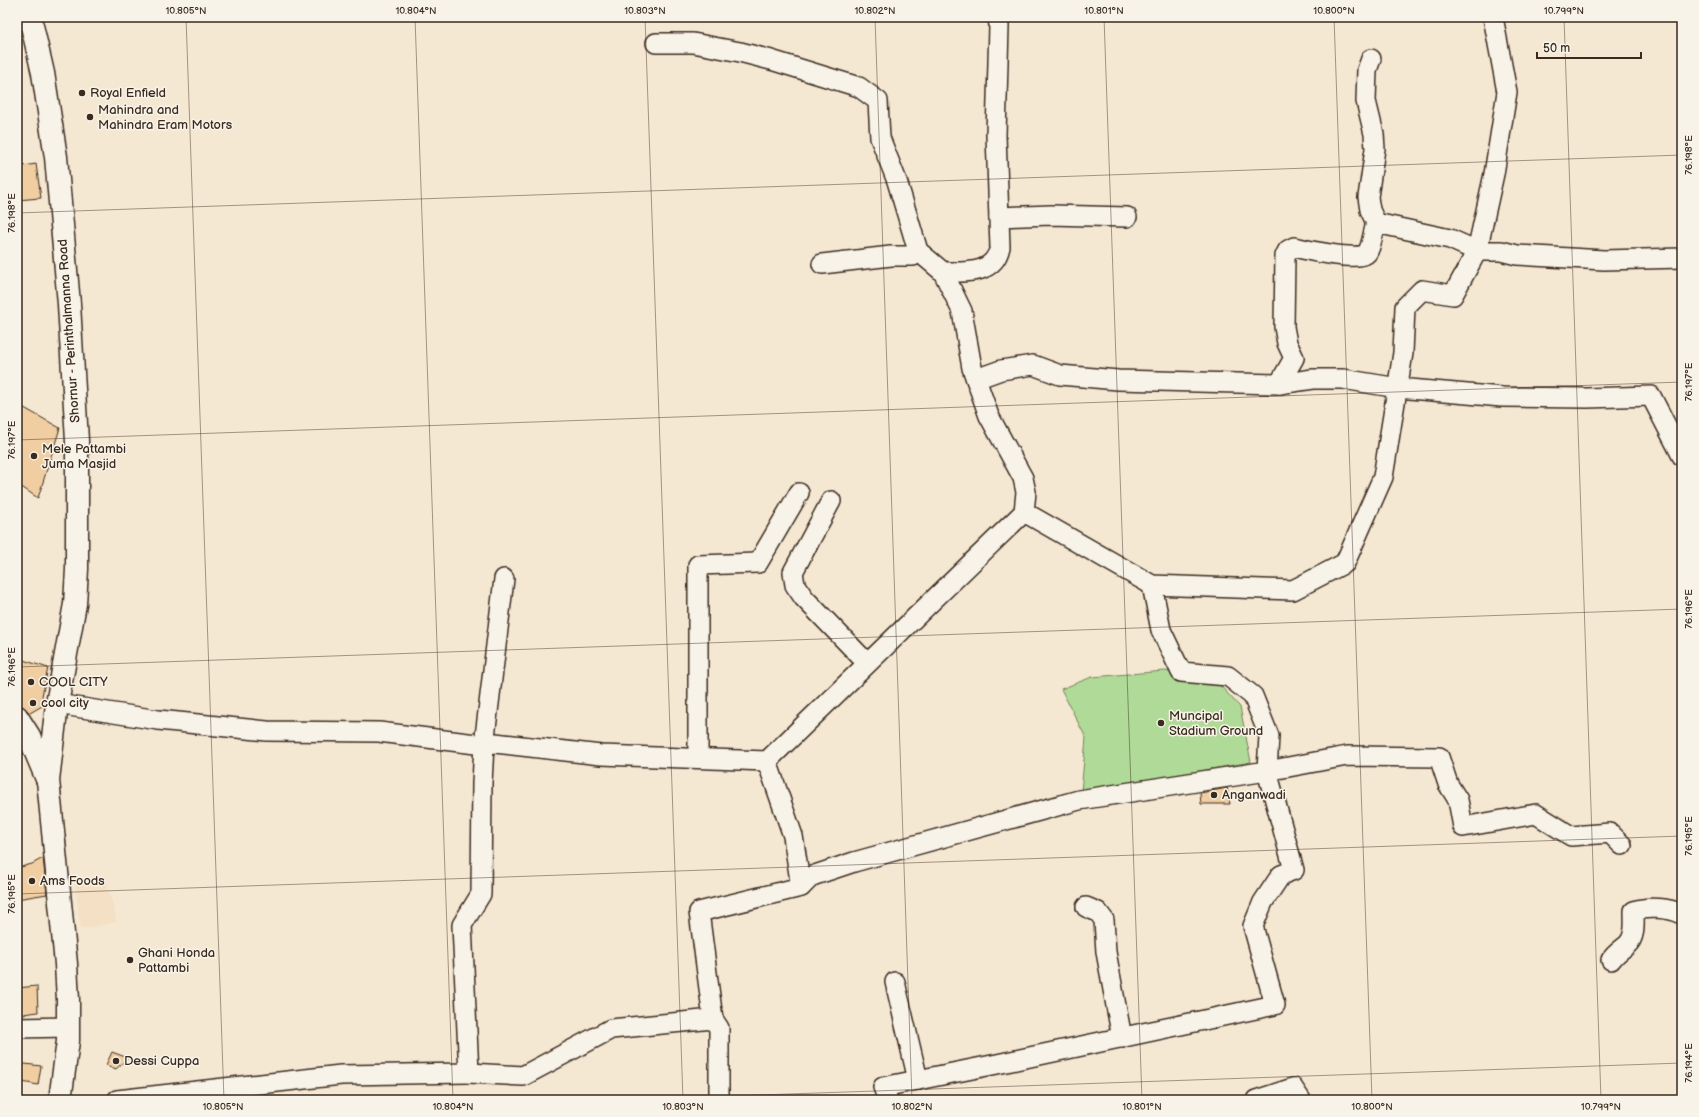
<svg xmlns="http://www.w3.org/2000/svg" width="1699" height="1117" viewBox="0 0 1699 1117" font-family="'Balsamiq Sans',sans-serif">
<rect width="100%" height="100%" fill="#f5e8d3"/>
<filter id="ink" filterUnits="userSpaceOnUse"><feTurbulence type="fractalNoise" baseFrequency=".025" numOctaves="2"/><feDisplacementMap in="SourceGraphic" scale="8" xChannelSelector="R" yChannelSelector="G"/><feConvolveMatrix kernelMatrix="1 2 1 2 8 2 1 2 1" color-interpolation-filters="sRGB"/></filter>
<g filter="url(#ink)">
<path fill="#f4e0c4" d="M106,879L117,922L81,929L75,884Z"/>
<path fill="#b0da97" stroke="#76825a" d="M1165,671L1217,682L1240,707L1251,762L1081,792L1086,738L1061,689L1092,677Z"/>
<g fill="#f1cea2" stroke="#3b2a1e">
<path d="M36,164L41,198L17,200V167Z"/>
<path d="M17,404L60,428L38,498L17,484Z"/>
<path d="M17,658L48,668L42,696L45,700L44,705L30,713L21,705L17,696Z"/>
<path d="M1227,788L1230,804H1201L1200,793Z"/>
<path d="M43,858L47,894L17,899V868L32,864Z"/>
<path d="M37,986L38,1012L17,1015V988Z"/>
<path d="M112,1052L128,1058L116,1069L106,1065Z"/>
<path d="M17,1063L41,1066L38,1085L17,1081Z"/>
</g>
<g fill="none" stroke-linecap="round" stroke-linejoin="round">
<g stroke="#3b2a1e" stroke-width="22">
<g id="minor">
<path d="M998,17L999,26L996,135L1000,247C994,275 966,272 943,272L962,311L972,368L989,416L1023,478L1026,492L1024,512"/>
<path d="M656,43H693L740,52L771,60L859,87L878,101L880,138L897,181L918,251L943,272"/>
<path d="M1371,59L1367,70L1366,101L1374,134L1375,149L1368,197L1370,210L1376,223"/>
<path d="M999,217L1051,215L1127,217"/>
<path d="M822,264L891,256H913L918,251"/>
<path d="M976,379L1001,370L1033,365L1060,375L1118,380L1279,384L1313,379H1343L1398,388L1502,397L1587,398L1651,396L1682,456"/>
<path d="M1279,384L1294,358L1287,343L1284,327L1285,256L1288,250L1294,247C1306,250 1360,262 1367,253C1372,246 1373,232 1376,223L1450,239L1477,251H1501L1517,255L1604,260L1682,258"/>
<path d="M831,501L793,572L795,585L804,598L867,663"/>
<path d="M57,704L158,720L267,731L379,732L484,745L504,579"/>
<path d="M698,758V565L758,563L799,493"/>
<path d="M767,761L793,836L801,887"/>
<path d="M1086,907L1098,912L1104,920L1106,952L1122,1038"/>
<path d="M1611,960C1616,953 1621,950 1627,945C1636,937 1634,923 1634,911C1646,906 1670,908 1682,914"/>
<path d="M895,982L918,1080"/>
<path d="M713,1019L719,1028V1100"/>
<path d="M17,1028L68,1027"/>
<path d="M469,1073L523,1076L611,1029L713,1019L699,912L801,887L812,876L854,862L1079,800L1267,771L1269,736L1253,696L1228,676L1181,672L1161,630L1152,585"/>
<path d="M117,1100L341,1075L469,1073L462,925L481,894L482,783L484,745L495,743L601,755L767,761L1024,512L1152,585L1293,590L1345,563L1383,477L1403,353L1405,307L1422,290L1453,295L1477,251L1494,174L1507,92L1493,17"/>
<path d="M888,1100L883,1087L997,1064L1275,1005L1253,926L1263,902L1281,875L1294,870L1267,771L1347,756L1439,757L1448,784L1458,800L1463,827L1536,814L1571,836L1610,833L1622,845"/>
<path d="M1256,1100L1293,1088L1301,1100"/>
</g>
</g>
<g stroke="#3b2a1e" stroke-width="25">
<g id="major">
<path d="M30,17L43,73L56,157L69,304L77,441V569L75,604L57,704L48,780L66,964L68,1000V1041L60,1100"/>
<path d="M17,717L29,736L47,779"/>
</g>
</g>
<use href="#minor" stroke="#f7f3e8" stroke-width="19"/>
<use href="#major" stroke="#f7f3e8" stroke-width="22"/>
</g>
</g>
<path fill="none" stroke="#3b2a1e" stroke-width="1" stroke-opacity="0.45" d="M186,17L224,1100M415,17L453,1100M645,17L683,1100M875,17L912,1100M1104,17L1142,1100M1334,17L1372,1100M1564,17L1601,1100M17,213L1682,155M17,440L1682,382M17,667L1682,609M17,894L1682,836M616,1100L1682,1063"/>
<g fill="#3b2a1e" stroke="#f7f3e8" stroke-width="1.5">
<circle cx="82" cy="93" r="4"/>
<circle cx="90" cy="117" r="4"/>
<circle cx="34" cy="456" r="4"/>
<circle cx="31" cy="682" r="4"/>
<circle cx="33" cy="703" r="4"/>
<circle cx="1161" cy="723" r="4"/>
<circle cx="1214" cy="795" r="4"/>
<circle cx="32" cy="881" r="4"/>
<circle cx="130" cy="960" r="4"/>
<circle cx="116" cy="1061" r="4"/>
</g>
<g text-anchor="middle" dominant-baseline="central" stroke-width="3" stroke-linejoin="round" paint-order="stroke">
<g font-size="13" fill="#3b2a1e" stroke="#f7f3e8" text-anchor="start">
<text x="90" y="93">Royal Enfield</text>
<text x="98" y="110">Mahindra and<tspan x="98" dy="15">Mahindra Eram Motors</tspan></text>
<text x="42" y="449">Mele Pattambi<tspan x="42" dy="15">Juma Masjid</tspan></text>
<text x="39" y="682">COOL CITY</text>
<text x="41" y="703">cool city</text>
<text x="1169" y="716">Muncipal<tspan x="1169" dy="15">Stadium Ground</tspan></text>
<text x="1222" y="795">Anganwadi</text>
<text x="40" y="881">Ams Foods</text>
<text x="138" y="953">Ghani Honda<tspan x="138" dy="15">Pattambi</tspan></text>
<text x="124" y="1061">Dessi Cuppa</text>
</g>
<g font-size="13" fill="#3b2a1e" stroke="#f7f3e8">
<text transform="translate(69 331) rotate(-94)">Shornur - Perinthalmanna Road</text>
</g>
</g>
<rect width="1699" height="1117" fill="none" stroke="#f7f3e8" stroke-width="44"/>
<path d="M1537 52v6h104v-6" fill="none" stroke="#3b2a1e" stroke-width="2"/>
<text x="1543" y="52" font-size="12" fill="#3b2a1e" stroke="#f7f3e8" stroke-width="3" paint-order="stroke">50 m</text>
<rect x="22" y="22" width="1655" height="1073" fill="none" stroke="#3b2a1e" stroke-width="1.5"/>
<g font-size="10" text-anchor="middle" fill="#3b2a1e">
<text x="186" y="14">10.805°N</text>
<text x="416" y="14">10.804°N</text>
<text x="645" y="14">10.803°N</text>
<text x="875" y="14">10.802°N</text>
<text x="1104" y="14">10.801°N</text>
<text x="1334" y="14">10.800°N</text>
<text x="1564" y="14">10.799°N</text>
<text transform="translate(1688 155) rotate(-90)" y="4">76.198°E</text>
<text transform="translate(11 213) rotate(-90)" y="4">76.198°E</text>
<text transform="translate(1688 382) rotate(-90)" y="4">76.197°E</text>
<text transform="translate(11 440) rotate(-90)" y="4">76.197°E</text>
<text transform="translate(1688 609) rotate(-90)" y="4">76.196°E</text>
<text transform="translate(11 667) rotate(-90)" y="4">76.196°E</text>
<text transform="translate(1688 836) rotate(-90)" y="4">76.195°E</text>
<text transform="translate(11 894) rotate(-90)" y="4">76.195°E</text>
<text transform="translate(1688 1063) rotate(-90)" y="4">76.194°E</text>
<text x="223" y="1110">10.805°N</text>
<text x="453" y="1110">10.804°N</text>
<text x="683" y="1110">10.803°N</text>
<text x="912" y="1110">10.802°N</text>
<text x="1142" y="1110">10.801°N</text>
<text x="1372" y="1110">10.800°N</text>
<text x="1601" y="1110">10.799°N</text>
</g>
</svg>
